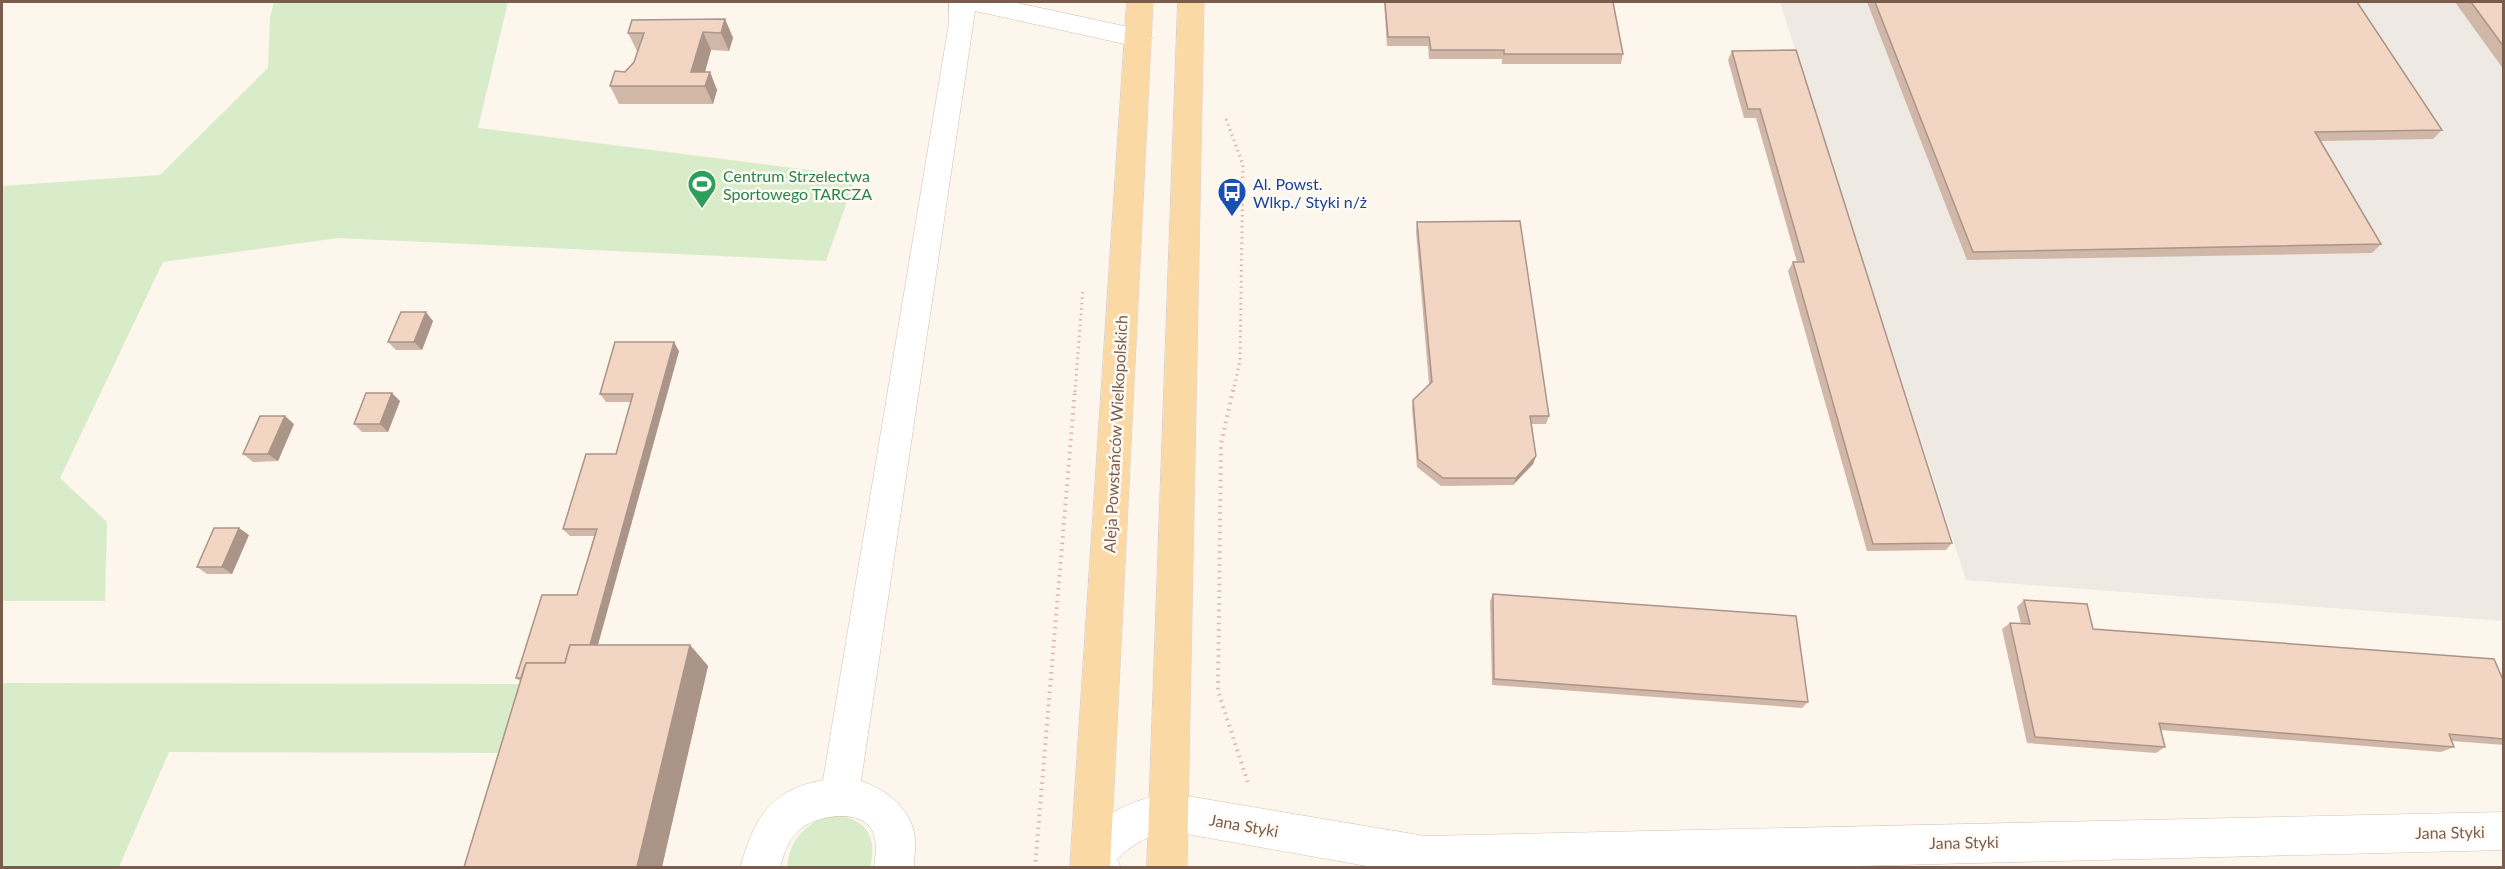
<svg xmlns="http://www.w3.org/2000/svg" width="2505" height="869" viewBox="0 0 2505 869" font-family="Lato,sans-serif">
<rect width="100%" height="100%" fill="#fdf6ec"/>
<path fill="#efe9e4" d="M1780,2H2503V621L1966,580Z"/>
<g fill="#d8ecc9">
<path d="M274,2H508L478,128L856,176L826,261L338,238L163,262L60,478L107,522L105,601H2V186L160,175L268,68L270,17Z"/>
<path d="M2,683L524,684L529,753L169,752L119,867L2,868Z"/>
<path d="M830,815C863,816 879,835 870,867L787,868C789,840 805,824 830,815Z"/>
</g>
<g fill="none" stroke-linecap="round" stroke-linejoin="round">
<g stroke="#d1beb0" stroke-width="1">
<g id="minor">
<path d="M949,2H1013L1138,29L1148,31L1152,38L1148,45L1138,47L975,11L861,781C887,789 912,810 915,838C916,848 914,858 914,868H874C875,859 877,848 875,839C870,807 822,814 803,827C789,837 784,852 780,868H740C754,819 769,790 823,780L949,23Z"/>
<path d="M1169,793L1425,836L2504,812V850L1775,868H1378L1169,831C1148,835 1133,844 1117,859L1121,868H1076L1071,856C1086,819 1132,799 1169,793Z"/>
</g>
</g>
<g stroke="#dad1cd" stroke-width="1">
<g id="major">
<path d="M1127,2H1153L1110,868H1070Z"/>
<path d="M1178,2H1204L1187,868H1147Z"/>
</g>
</g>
<g stroke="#d9b8a5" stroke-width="3" stroke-dasharray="1.5 4" stroke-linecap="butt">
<path d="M1226,119L1243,165L1240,361L1233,392"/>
<path d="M1075,392L1083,288"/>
</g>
<g stroke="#d9b8a5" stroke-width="4" stroke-dasharray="1.5 5" stroke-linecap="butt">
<path d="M1233,390L1221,444L1218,691L1248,783"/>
<path d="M1035,868L1075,390"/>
</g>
<use href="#minor" fill="#fff" fill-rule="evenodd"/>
<use href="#major" fill="#fbd9a5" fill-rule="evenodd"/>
</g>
<g fill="#d1b7a8">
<path d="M1384,2H1613L1623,54L1621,64H1502V59H1429L1428,46H1387Z"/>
<path d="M1867,2H2357L2442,130L2433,139L2321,141L2381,244L2372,253L1967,260Z"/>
<path d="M2455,2H2504V70Z"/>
<path d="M725,19L733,38L729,51L711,50L705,72H710L717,90L713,104H619L610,86L634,62L638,51H637L628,33Z"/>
<path d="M1796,50L1952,543L1946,550L1867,551L1788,271L1793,262H1797L1756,118H1744L1728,60L1732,51Z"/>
<path d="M1417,222L1549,416L1546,424H1532L1536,456L1533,464L1513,485L1441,486L1417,467L1412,408L1413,400L1429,384L1416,231Z"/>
<path d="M433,321L422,350H396L388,342Z"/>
<path d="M679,351L598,645H690L708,666L662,867H464L520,681L516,678L577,595L594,536H570L563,529L616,454L631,402H606L600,394Z"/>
<path d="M400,401L388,432H362L354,424Z"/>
<path d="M294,424L278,461L253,462L243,454Z"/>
<path d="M249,535L232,574H207L197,567Z"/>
<path d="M1493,594L1808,702L1802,708L1492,685L1490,601Z"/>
<path d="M2024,600L2093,629L2504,682V745L2452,741L2454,747L2441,752L2160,730L2165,747L2156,753L2027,743L2002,629L2010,623L2021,624L2017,607Z"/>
</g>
<g fill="#aa9588">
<path d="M725,19L733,38L729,51L721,33Z"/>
<path d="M703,32L711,50L701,86L691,72Z"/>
<path d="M710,72L717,90L713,104L705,86Z"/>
<path d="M426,312L433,321L422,350L414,342Z"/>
<path d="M674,342L679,351L587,684L581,678Z"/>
<path d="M392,393L400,401L388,432L380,424Z"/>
<path d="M285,416L294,424L278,461L268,454Z"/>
<path d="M1536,456L1533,464L1513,485L1516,478Z"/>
<path d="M239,528L249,535L232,574L222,567Z"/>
<path d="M690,645L708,666L662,867H637Z"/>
</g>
<g fill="#f3d5c3" stroke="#aa9588" stroke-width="1.5">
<path d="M1385,2H1613L1623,54H1504V50H1431L1429,37H1388Z"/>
<path d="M1875,2H2357L2442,130L2315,132L2381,244L1973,252Z"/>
<path d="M2471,2H2504V47Z"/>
<path d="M725,19L721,33L703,32L691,72H710L705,86H610L615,71L625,72L634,62L644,33H628L632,20Z"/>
<path d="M1796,50L1952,543L1873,544L1793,262H1804L1760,109H1748L1732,51Z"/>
<path d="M1520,221L1549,416H1530L1536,456L1516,478H1443L1418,459L1413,400L1432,382L1417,222Z"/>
<path d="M401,312H426L414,342H388Z"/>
<path d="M615,342H674L590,645H570L565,663H526L521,678H516L542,595H577L597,529H563L586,454H616L633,394H600Z"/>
<path d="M366,393H392L380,424H354Z"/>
<path d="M260,416H285L268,454H243Z"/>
<path d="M214,528H239L222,567H197Z"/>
<path d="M1493,594L1796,616L1808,702L1494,679Z"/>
<path d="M2024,600L2087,604L2093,629L2494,659L2504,682V739L2449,734L2454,747L2159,723L2165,747L2035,737L2010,623L2030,624Z"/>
<path d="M570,645H690L637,867H464L526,663H565Z"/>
</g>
<defs>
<g id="stadium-pin" transform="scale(1.5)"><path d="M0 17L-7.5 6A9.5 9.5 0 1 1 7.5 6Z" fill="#2e9e5b" stroke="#fffaf3"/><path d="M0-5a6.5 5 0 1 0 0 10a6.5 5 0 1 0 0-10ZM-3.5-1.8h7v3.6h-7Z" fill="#fff"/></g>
<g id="bus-pin" transform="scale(1.5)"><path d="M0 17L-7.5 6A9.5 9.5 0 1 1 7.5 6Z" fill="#1a4fb4" stroke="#fffaf3"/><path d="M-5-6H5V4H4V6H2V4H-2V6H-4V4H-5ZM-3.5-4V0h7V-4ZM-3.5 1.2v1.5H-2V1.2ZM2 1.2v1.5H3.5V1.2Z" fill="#fff"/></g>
</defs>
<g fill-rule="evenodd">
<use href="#stadium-pin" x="702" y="184"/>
<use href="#bus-pin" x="1232" y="192"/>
</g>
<g text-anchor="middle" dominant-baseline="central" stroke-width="5" stroke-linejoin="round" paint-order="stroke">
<g font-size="16" fill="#27864d" stroke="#fffaf3" text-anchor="start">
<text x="723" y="175">Centrum Strzelectwa<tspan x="723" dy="18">Sportowego TARCZA</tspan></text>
</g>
<g font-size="16" fill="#164399" stroke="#fffaf3" text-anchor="start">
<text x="1253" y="183">Al. Powst.<tspan x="1253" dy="18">Wlkp./ Styki n/ż</tspan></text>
</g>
<g font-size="16" fill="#7a5c4d" stroke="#fffaf3">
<text transform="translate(1115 434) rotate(-87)">Aleja Powstańców Wielkopolskich</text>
<text transform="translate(1244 825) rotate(10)">Jana Styki</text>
<text transform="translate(2450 832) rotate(-1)">Jana Styki</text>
<text transform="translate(1964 842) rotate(-1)">Jana Styki</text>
</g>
</g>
<rect width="2505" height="869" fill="none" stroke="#7a5c4d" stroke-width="6"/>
</svg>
